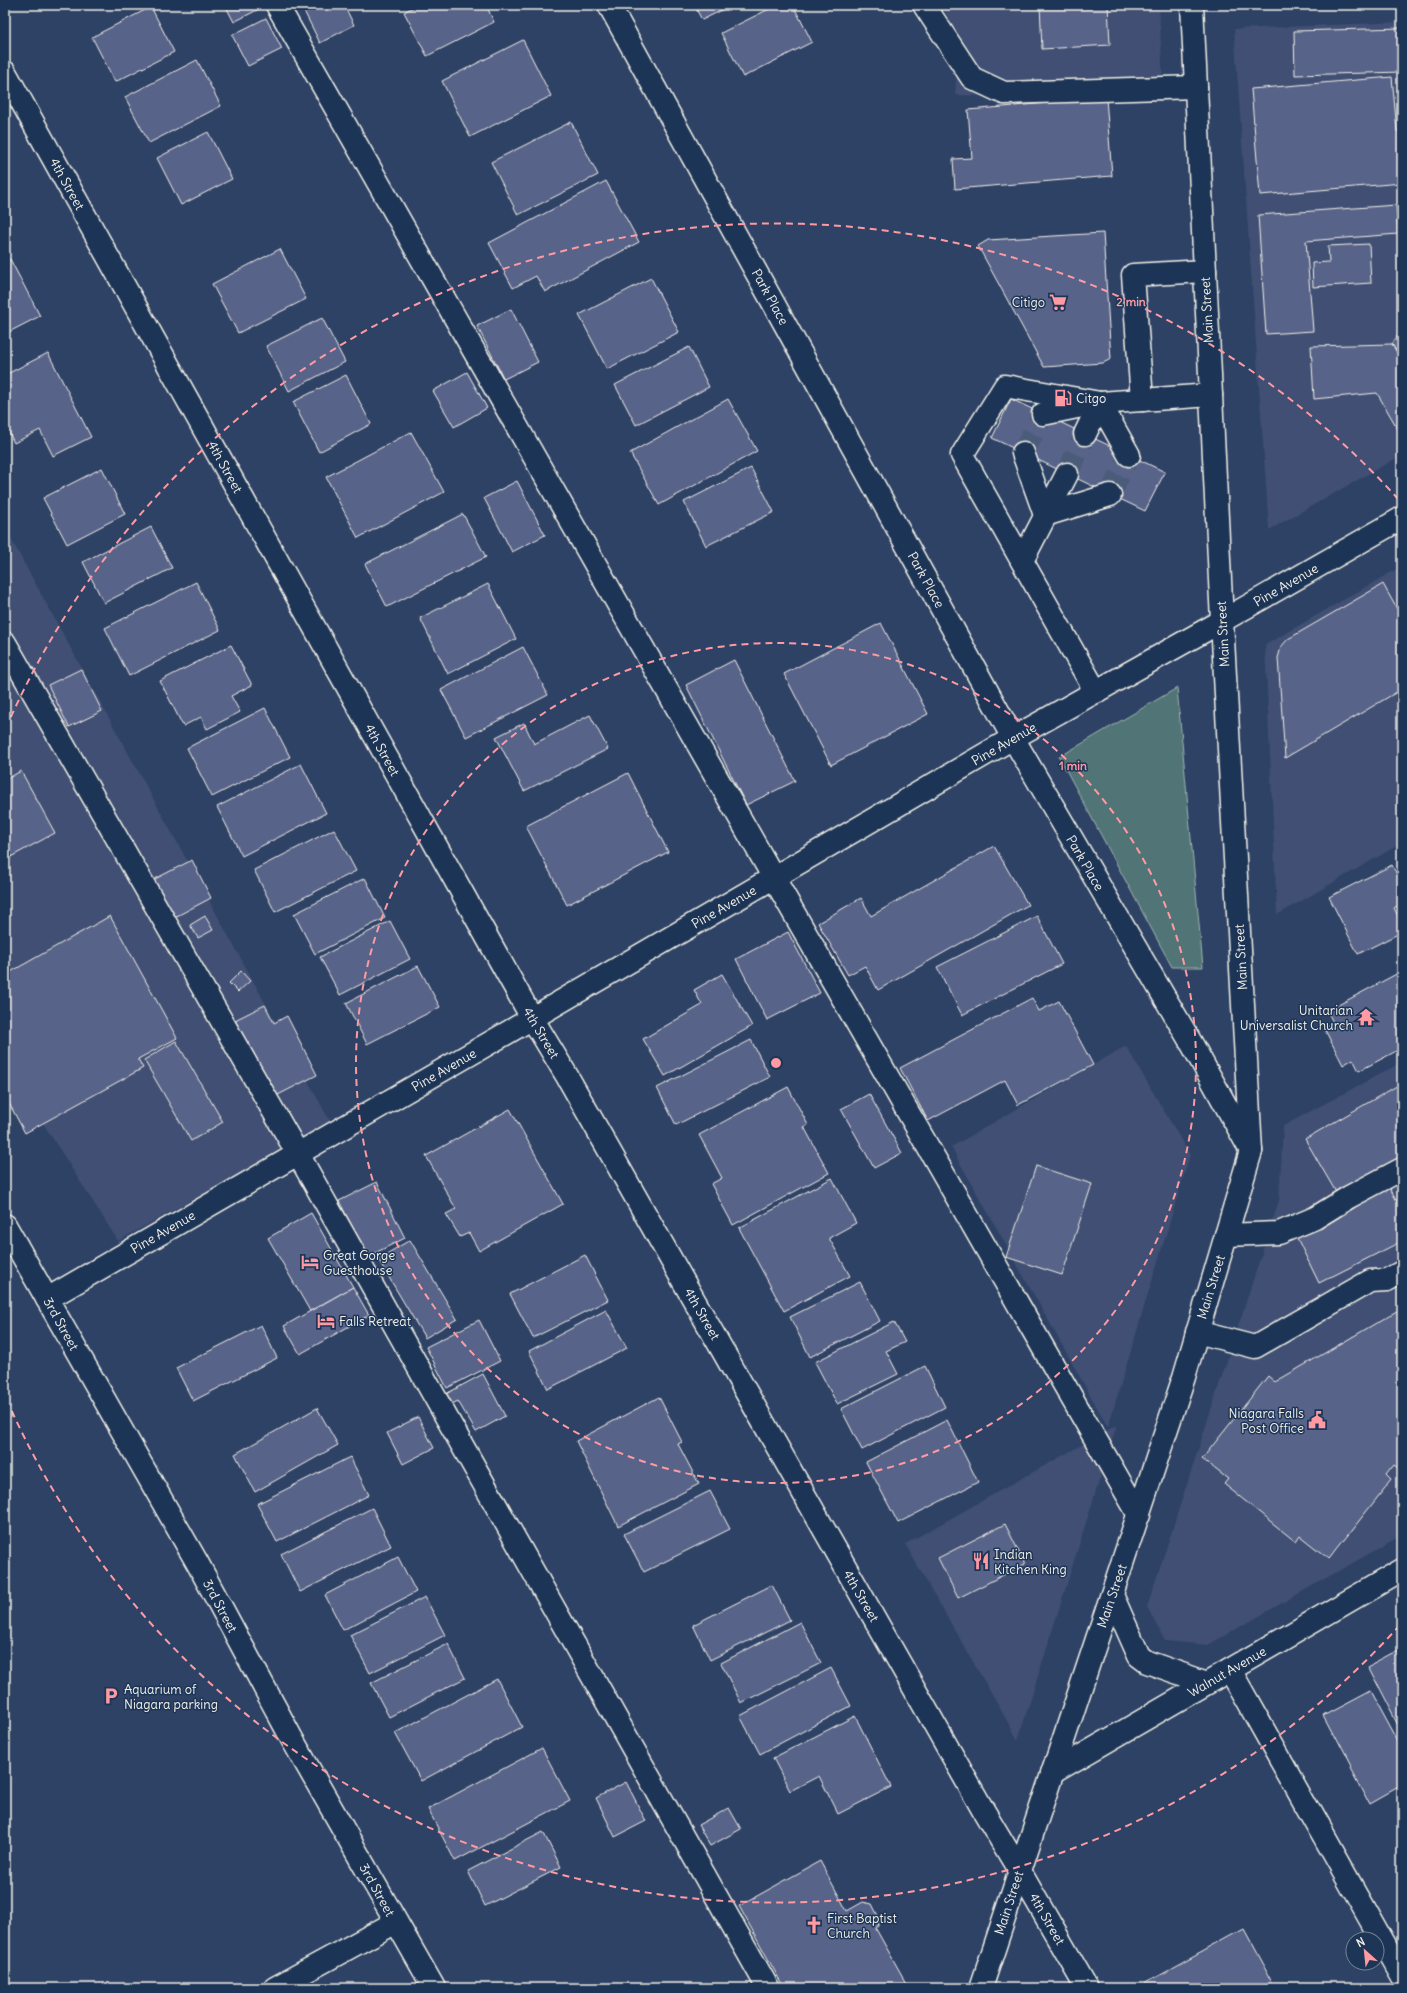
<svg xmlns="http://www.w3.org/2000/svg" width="1407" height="1993" viewBox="0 0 1407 1993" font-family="Delius,sans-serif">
<rect width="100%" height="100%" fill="#2e4266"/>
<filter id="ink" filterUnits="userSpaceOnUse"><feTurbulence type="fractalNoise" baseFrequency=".025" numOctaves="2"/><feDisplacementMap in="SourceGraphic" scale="8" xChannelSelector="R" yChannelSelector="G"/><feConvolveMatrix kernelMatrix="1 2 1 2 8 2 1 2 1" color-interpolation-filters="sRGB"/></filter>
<g filter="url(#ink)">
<g fill="#3f4f73">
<path d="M941,5H1159L1164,101L955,95L959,36Z"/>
<path d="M1402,22V455L1269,530L1234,29Z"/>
<path d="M5,528L331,1123L118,1241L5,1064Z"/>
<path d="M1402,566V843L1277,915L1265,645Z"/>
<path d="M1126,1046L1190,1155L1108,1427L951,1147Z"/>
<path d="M1402,1062V1535L1208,1645L1165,1641L1147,1607L1279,1200L1283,1126Z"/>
<path d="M1117,1425L1101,1475L1018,1740L905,1544Z"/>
</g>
<path fill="#517576" stroke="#a2b3af" d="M1177,688L1203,967H1172L1059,757Z"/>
<g fill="#59638a" stroke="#f4f1e8">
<path d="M225,5H257L259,9L234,22Z"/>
<path d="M301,5H344L354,25L320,43Z"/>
<path d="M417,5H486L494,22L427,56L404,12Z"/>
<path d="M694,5H732L702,20Z"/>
<path d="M777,5H793L812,42L743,77L721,33Z"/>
<path d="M1040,5H1108L1110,45L1042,49Z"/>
<path d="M151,7L174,52L115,82L92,37Z"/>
<path d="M266,18L282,49L248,66L232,35Z"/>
<path d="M1402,28V72L1295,75L1294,31Z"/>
<path d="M523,40L551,96L470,137L442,81Z"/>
<path d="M197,60L221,106L149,143L125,97Z"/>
<path d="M1392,77L1397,131H1402V183L1260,195L1251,89Z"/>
<path d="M1106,98L1112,176L955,189L953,159L972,158L968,110Z"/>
<path d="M571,122L598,175L518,215L491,162Z"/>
<path d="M208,132L232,179L181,205L157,158Z"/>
<path d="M606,181L639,242L545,292L536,276L513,288L489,243Z"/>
<path d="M1396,205L1398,234L1306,241L1313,331L1266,334L1258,215Z"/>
<path d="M1103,233L1111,359L1103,363L1044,367L978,246L988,240Z"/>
<path d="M1369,244L1371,283L1313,287L1312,263L1329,262L1328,246Z"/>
<path d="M280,249L306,299L238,333L212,284Z"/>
<path d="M10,259L40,316L5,334V262Z"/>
<path d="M651,278L679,332L607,369L579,315Z"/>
<path d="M511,309L538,362L504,379L477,326Z"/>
<path d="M322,318L345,362L289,391L266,346Z"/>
<path d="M1402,329V361L1392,344Z"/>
<path d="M1392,344L1402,361V436L1377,393L1314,399L1311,346Z"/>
<path d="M689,347L709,387L636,425L615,385Z"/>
<path d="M48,353L91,437L53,456L40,430L14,443L5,424V375Z"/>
<path d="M467,372L487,408L454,427L433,391Z"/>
<path d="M346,375L371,424L319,452L293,402Z"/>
<path d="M728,399L757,451L659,505L630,453Z"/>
<path d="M1011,399L1165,472L1145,511L992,438Z"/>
<path d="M411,432L444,492L358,538L326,477Z"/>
<path d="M102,468L125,514L67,544L43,498Z"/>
<path d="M751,468L774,512L706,546L684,502Z"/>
<path d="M517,481L545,535L512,552L484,498Z"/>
<path d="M463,514L486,557L387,607L365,564Z"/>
<path d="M151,527L172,568L104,603L83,562Z"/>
<path d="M196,582L220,630L129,676L105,628Z"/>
<path d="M488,584L516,639L448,674L420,618Z"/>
<path d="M1383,584L1402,618V689L1285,758L1278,658L1281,647L1288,639Z"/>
<path d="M881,623L928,714L831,765L784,674Z"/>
<path d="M231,645L252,685L231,696L240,712L207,729L201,717L183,726L160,681Z"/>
<path d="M523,647L548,695L466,737L441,690Z"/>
<path d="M734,660L795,781L746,805L686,685Z"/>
<path d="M81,669L102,711L69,727L48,685Z"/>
<path d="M265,708L290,757L212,797L187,748Z"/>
<path d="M590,715L608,749L524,791L496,737L524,723L534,744Z"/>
<path d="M301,764L326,813L242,856L217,807Z"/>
<path d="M21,771L55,833L5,860V780Z"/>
<path d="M628,773L668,852L567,905L526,826Z"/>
<path d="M334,829L356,871L275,912L254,870Z"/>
<path d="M994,846L1028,905L878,990L865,966L848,975L818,923L861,898L871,916Z"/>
<path d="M192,860L211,898L173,918L153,880Z"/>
<path d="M1392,865L1402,884V903L1394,908L1402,924V932L1358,954L1329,897Z"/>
<path d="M365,878L385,918L315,954L294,914Z"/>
<path d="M110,916L177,1038L138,1059L143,1068L25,1133L5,1096V975Z"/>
<path d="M205,916L213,930L198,938L190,925Z"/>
<path d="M1037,916L1062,964L962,1015L937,967Z"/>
<path d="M390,921L410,959L340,995L320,957Z"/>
<path d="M788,932L820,993L767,1020L736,959Z"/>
<path d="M418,966L440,1007L367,1044L346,1003Z"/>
<path d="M241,971L250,981L238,992L229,983Z"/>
<path d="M1402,971V1048L1359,1071L1353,1059L1343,1065L1324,1028L1333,1022L1327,1011Z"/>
<path d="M722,974L752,1026L665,1076L643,1039L702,1005L694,990Z"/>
<path d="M1032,998L1039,1011L1059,1001L1093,1065L1018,1105L1005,1080L928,1121L900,1068Z"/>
<path d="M265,1005L274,1023L287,1016L317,1075L274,1097L235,1020Z"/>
<path d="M751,1040L770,1077L676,1125L657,1088Z"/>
<path d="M176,1041L223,1122L191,1141L144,1060Z"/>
<path d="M1402,1083V1164L1340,1199L1305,1139Z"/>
<path d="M788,1087L808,1125L804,1127L829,1173L733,1225L711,1184L722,1178L699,1135Z"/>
<path d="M869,1094L902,1153L874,1168L841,1109Z"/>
<path d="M510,1109L563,1204L479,1251L469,1233L460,1237L446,1214L456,1209L426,1156Z"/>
<path d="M1036,1166L1092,1184L1062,1275L1006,1257Z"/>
<path d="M832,1178L856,1223L829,1238L850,1276L784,1311L739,1228Z"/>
<path d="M377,1182L405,1238L367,1257L339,1201Z"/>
<path d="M1390,1188L1402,1211V1241L1319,1283L1296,1236Z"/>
<path d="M311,1213L353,1287L310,1311L268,1238Z"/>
<path d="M410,1240L457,1319L425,1338L378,1259Z"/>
<path d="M585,1255L608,1300L533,1338L510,1294Z"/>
<path d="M860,1282L880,1321L810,1357L790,1317Z"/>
<path d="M353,1287L369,1315L300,1354L284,1326Z"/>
<path d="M1402,1308V1471L1394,1465L1387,1474L1392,1479L1329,1559L1300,1536L1296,1542L1224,1484L1228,1479L1202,1459L1268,1376L1275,1382Z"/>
<path d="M606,1310L627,1348L548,1389L529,1351Z"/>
<path d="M479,1320L500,1361L447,1388L426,1347Z"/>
<path d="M894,1322L905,1342L886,1351L898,1374L837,1404L815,1362Z"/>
<path d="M261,1325L277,1358L193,1401L176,1368Z"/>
<path d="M925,1366L945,1407L862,1450L841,1409Z"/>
<path d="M483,1374L505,1416L476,1432L458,1401L450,1405L444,1395Z"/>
<path d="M659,1397L682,1442L678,1444L699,1484L618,1526L576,1441Z"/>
<path d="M317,1408L338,1445L255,1492L235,1454Z"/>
<path d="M418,1417L434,1448L403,1464L387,1433Z"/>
<path d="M947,1420L978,1482L898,1523L866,1462Z"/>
<path d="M350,1457L369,1495L277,1542L257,1504Z"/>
<path d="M710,1491L730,1529L644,1572L624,1534Z"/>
<path d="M372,1508L391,1546L300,1592L281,1554Z"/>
<path d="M1005,1524L1025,1564L958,1598L938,1558Z"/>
<path d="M398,1557L416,1592L343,1630L325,1595Z"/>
<path d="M772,1585L790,1620L710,1660L693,1625Z"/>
<path d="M425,1597L445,1635L370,1673L350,1635Z"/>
<path d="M800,1622L821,1663L741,1703L721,1663Z"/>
<path d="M448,1644L465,1678L389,1717L371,1683Z"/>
<path d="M1402,1649V1733L1368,1667Z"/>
<path d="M831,1668L851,1706L760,1754L740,1716Z"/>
<path d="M497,1679L522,1727L421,1781L395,1733Z"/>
<path d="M1370,1690L1402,1749V1786L1370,1804L1323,1715Z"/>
<path d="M855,1716L891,1787L838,1814L819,1776L790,1791L773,1758Z"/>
<path d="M542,1748L570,1801L455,1861L428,1809Z"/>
<path d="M626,1782L646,1821L615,1837L596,1798Z"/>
<path d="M729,1808L741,1829L710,1846L698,1825Z"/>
<path d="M543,1832L561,1867L485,1906L468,1871Z"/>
<path d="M820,1861L847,1911L863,1902L872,1904L880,1920L876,1929L909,1988H784L739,1906Z"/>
<path d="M1244,1929L1276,1988H1148L1146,1983Z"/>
</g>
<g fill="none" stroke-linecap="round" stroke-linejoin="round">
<g stroke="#4c5c7a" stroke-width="22" stroke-dasharray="22 11" stroke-linecap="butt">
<path d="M1023,453L1043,414"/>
<path d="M1067,474L1085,434"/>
<path d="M1110,495L1129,455"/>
</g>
<g stroke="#f4f1e8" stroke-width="25">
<g id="minor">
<path d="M277,5L795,915L1139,1515"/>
<path d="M609,5L1013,738L1193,1046L1251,1151"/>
<path d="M924,5L972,78L1004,93L1196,87"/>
<path d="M5,72L532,1018L567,1076L982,1808L1019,1870L1087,1988"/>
<path d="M1142,400L1133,275L1205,271"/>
<path d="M1100,403L1129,455"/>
<path d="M1043,414L1087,405"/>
<path d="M1085,434L1100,403L1211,395"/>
<path d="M1023,453L1045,515L1110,495"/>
<path d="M1067,474L1022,561L1096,692"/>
<path d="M1022,561L962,455L1005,386L1100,403"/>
<path d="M5,643L298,1154L768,1988"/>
<path d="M5,1225L198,1564L292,1739L434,1988"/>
<path d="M1226,1235L1279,1233L1315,1218L1349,1197L1402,1169"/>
<path d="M47,1299L493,1041L1013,738L1222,621"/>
<path d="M1197,1332L1255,1347L1370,1281L1387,1280L1402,1272"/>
<path d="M1230,1670L1402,1976"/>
<path d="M275,1988L396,1922"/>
</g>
</g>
<g stroke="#f4f1e8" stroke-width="25">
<g id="major">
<path d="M1222,621L1402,518"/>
<path d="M1112,1595L1139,1656L1147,1662L1207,1683"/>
<path d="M1052,1773L1402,1570"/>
<path d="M981,1988L1184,1377L1251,1151L1222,621L1192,5"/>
</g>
</g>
<use href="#minor" stroke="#1d3557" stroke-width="22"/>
<use href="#major" stroke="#1d3557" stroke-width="22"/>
</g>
</g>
<g fill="none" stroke="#ff9aa2" stroke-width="2" stroke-dasharray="7 5">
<circle cx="776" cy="1063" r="420"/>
<path d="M1400 1625A840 840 0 0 1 6 1398M6 728A840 840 0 0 1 1400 501"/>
</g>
<defs>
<g id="supermarket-bare" transform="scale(1.38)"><path d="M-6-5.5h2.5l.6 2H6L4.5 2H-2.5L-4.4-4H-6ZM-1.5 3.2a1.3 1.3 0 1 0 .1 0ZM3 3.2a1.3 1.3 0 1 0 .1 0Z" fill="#ff9aa2" stroke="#1d3557" stroke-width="2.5" paint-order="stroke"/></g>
<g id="fuel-bare" transform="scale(1.38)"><path d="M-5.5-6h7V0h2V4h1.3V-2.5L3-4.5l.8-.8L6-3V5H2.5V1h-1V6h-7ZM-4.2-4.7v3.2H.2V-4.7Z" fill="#ff9aa2" stroke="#1d3557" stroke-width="2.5" paint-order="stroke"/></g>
<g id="temple-bare" transform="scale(1.38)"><path d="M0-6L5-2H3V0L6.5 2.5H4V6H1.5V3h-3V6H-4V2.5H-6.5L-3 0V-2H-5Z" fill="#ff9aa2" stroke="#1d3557" stroke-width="2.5" paint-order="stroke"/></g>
<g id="hotel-bare" transform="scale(1.38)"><path d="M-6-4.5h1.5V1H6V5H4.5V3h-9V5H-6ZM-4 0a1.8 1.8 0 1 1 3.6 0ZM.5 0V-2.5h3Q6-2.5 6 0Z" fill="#ff9aa2" stroke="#1d3557" stroke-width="2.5" paint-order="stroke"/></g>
<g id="civic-bare" transform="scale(1.38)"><path d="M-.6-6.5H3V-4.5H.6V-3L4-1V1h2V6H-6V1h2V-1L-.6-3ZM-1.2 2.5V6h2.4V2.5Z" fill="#ff9aa2" stroke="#1d3557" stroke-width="2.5" paint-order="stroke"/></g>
<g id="restaurant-bare" transform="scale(1.38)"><path d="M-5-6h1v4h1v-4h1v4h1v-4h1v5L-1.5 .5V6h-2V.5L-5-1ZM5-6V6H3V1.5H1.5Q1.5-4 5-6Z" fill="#ff9aa2" stroke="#1d3557" stroke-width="2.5" paint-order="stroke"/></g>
<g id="parking-bare" transform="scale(1.38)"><path d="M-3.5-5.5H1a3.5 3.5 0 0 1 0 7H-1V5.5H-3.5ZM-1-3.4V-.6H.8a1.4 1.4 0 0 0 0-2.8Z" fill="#ff9aa2" stroke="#1d3557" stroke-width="2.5" paint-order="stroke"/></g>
<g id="church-bare" transform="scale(1.38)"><path d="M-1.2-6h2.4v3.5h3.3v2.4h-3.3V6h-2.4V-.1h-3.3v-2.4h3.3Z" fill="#ff9aa2" stroke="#1d3557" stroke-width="2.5" paint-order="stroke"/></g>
</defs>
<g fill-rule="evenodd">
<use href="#supermarket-bare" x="1058" y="302"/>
<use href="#fuel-bare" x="1063" y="398"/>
<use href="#temple-bare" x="1366" y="1017"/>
<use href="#hotel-bare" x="310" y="1262"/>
<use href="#hotel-bare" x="326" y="1321"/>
<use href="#civic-bare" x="1317" y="1420"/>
<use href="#restaurant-bare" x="981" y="1561"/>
<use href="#parking-bare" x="111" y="1696"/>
<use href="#church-bare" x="814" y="1925"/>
</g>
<g text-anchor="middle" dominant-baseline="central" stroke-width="3" stroke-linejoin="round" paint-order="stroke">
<g font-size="13" fill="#f4f1e8" stroke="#1d3557">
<text transform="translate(67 184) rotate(61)">4th Street</text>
<text transform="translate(770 297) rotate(61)">Park Place</text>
<text transform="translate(1207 310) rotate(-93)">Main Street</text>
<text transform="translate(225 467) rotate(61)">4th Street</text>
<text transform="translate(926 580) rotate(61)">Park Place</text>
<text transform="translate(1286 585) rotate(-30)">Pine Avenue</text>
<text transform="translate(1223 634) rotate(-93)">Main Street</text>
<text transform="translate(1004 744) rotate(-30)">Pine Avenue</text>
<text transform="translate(382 750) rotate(61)">4th Street</text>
<text transform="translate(1085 863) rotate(60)">Park Place</text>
<text transform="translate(724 907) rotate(-30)">Pine Avenue</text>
<text transform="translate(1241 957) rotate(-93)">Main Street</text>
<text transform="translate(541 1033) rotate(59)">4th Street</text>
<text transform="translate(444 1070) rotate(-30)">Pine Avenue</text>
<text transform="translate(163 1232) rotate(-30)">Pine Avenue</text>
<text transform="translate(1211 1287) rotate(-73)">Main Street</text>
<text transform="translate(702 1314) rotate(60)">4th Street</text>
<text transform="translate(61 1324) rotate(61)">3rd Street</text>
<text transform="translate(861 1596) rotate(60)">4th Street</text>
<text transform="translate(1112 1596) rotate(-71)">Main Street</text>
<text transform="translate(220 1606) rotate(62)">3rd Street</text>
<text transform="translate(1227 1672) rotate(-30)">Walnut Avenue</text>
<text transform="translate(377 1890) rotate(61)">3rd Street</text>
<text transform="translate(1009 1903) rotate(-72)">Main Street</text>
<text transform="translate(1047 1919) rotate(60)">4th Street</text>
</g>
<g font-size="13" fill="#f4f1e8" stroke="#1d3557" text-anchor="start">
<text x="1045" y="302" text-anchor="end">Citigo</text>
<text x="1076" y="398">Citgo</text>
<text x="1353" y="1010" text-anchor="end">Unitarian<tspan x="1353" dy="15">Universalist Church</tspan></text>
<text x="323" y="1255">Great Gorge<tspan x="323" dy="15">Guesthouse</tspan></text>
<text x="339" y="1321">Falls Retreat</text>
<text x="1304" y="1413" text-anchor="end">Niagara Falls<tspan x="1304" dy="15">Post Office</tspan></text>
<text x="994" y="1554">Indian<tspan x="994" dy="15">Kitchen King</tspan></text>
<text x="124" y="1689">Aquarium of<tspan x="124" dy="15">Niagara parking</tspan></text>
<text x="827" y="1918">First Baptist<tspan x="827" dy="15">Church</tspan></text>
</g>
</g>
<circle cx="776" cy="1063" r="6" fill="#ff9aa2" stroke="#1d3557" stroke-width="2"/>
<g font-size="12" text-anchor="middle" font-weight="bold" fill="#ff9aa2" stroke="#1d3557" stroke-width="3" stroke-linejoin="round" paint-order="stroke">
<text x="1131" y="306">2 min</text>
<text x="1073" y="770">1 min</text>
</g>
<rect width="1407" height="1993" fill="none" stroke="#1d3557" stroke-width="20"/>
<rect x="10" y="10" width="1387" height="1973" fill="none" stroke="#f4f1e8" stroke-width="1.5" filter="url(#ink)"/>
<g transform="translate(1365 1951) rotate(333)"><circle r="19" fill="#1d3557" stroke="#738091"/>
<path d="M0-3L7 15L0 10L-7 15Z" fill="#ff9aa2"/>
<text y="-6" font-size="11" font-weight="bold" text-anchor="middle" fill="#f4f1e8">N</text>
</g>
</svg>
